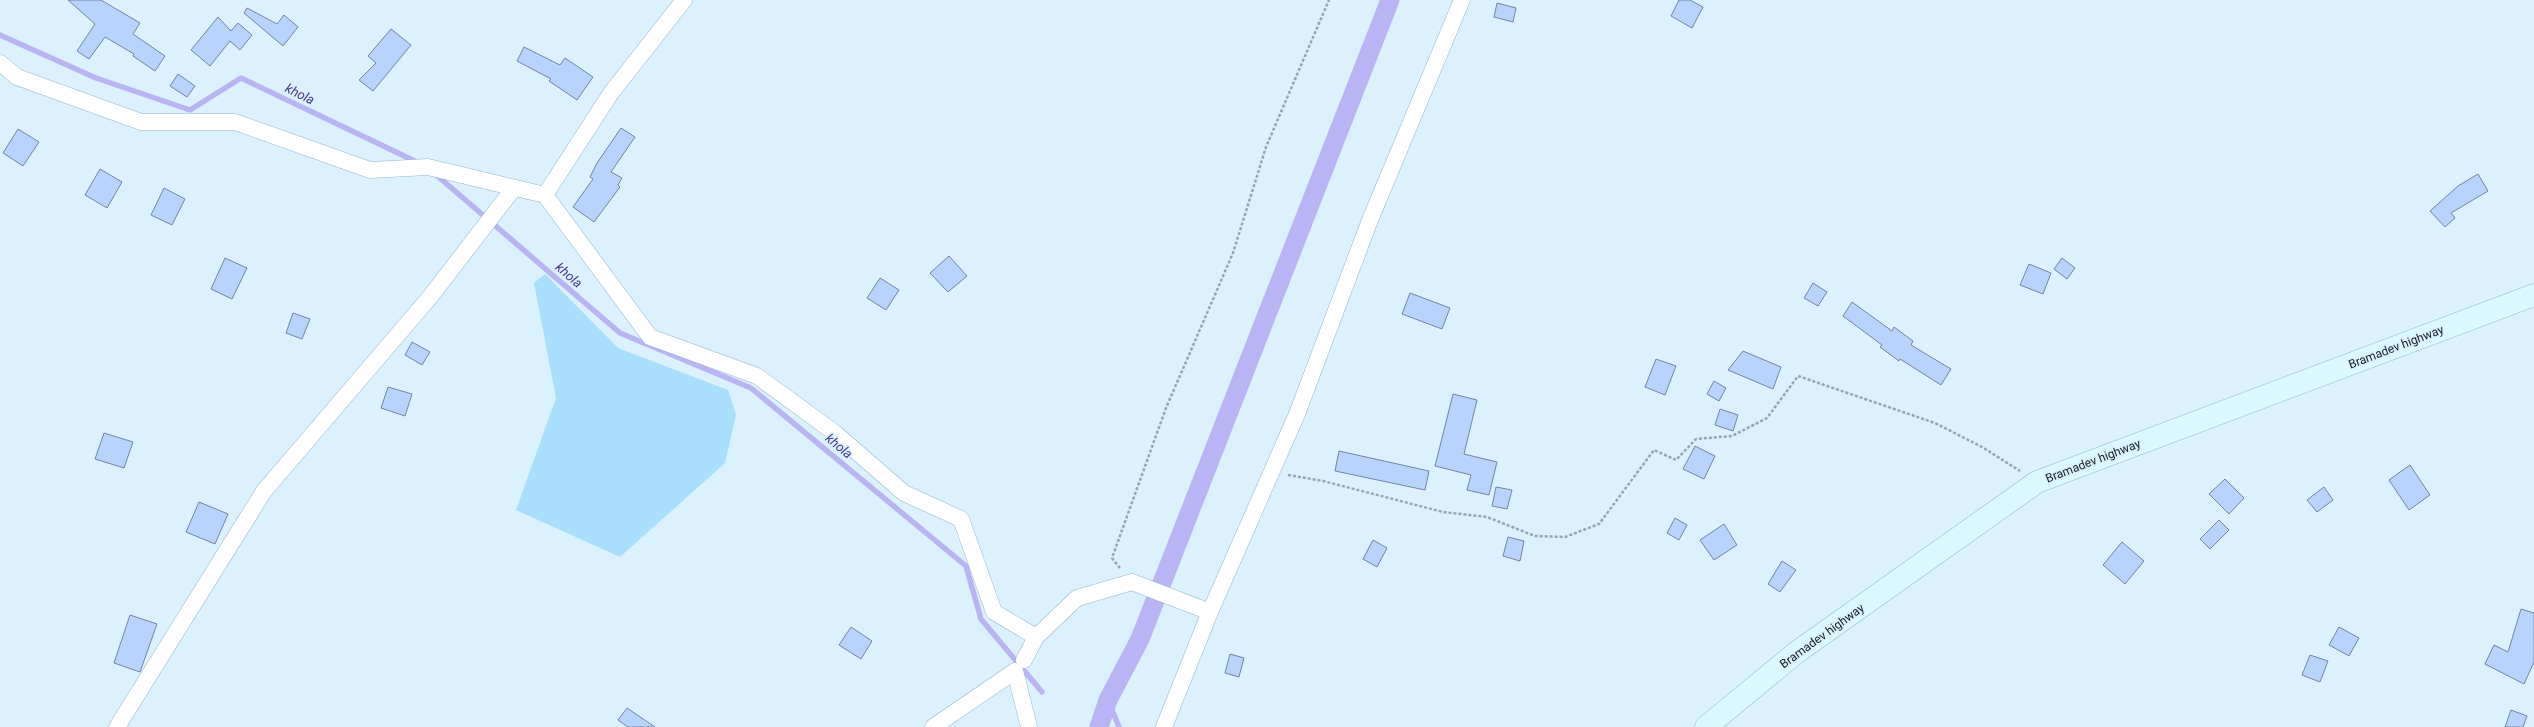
<svg xmlns="http://www.w3.org/2000/svg" width="2534" height="727" viewBox="0 0 2534 727" font-family="Roboto,sans-serif">
<rect width="100%" height="100%" fill="#dbf1fe"/>
<path fill="#a9defc" d="M545,274L618,348L728,390L736,415L725,463L620,557L516,510L556,398L534,283Z"/>
<g fill="none" stroke-linecap="round" stroke-linejoin="round">
<g stroke="#b9b5f5" stroke-width="5.5">
<path d="M0,35L96,78L190,110L241,78L419,163"/>
<path d="M434,173L620,333L751,388L966,566L981,619L1042,692"/>
<path d="M1108,700L1119,727"/>
</g>
<path stroke="#b9b5f5" stroke-width="19" d="M1099,727L1108,700L1140,639L1390,0"/>
</g>
<g fill="#b9d3ff" stroke="#7385a2">
<path d="M68,0H101L140,23L133,34L165,56L155,71L133,56L134,54L105,37L89,59L77,51L95,24Z"/>
<path d="M1679,0H1690L1703,7L1692,28L1671,16Z"/>
<path d="M1497,3L1516,8L1513,22L1494,17Z"/>
<path d="M247,8L277,24L284,15L298,27L283,46L244,13Z"/>
<path d="M218,17L231,31L238,23L252,35L240,50L230,41L210,66L191,50Z"/>
<path d="M391,29L411,45L373,91L359,80L376,63L368,56Z"/>
<path d="M524,47L560,65L565,58L593,77L577,100L549,81L551,79L517,61Z"/>
<path d="M178,74L195,86L187,97L170,86Z"/>
<path d="M621,128L635,137L611,172L622,178L618,185L620,187L594,222L573,207L593,179L590,177L597,163Z"/>
<path d="M18,129L39,142L23,166L3,153Z"/>
<path d="M100,169L122,182L107,208L85,195Z"/>
<path d="M2478,174L2488,191L2451,213L2455,218L2445,227L2430,211L2458,186Z"/>
<path d="M164,188L185,199L172,225L151,215Z"/>
<path d="M949,256L967,276L948,292L930,273Z"/>
<path d="M225,258L247,268L232,299L211,289Z"/>
<path d="M2062,258L2075,268L2067,279L2054,269Z"/>
<path d="M2029,264L2051,273L2043,294L2020,285Z"/>
<path d="M880,278L899,290L886,310L867,298Z"/>
<path d="M1813,283L1827,292L1818,306L1804,298Z"/>
<path d="M1410,293L1450,308L1442,329L1402,314Z"/>
<path d="M1852,302L1892,331L1894,327L1913,341L1911,345L1951,369L1941,385L1900,359L1899,361L1880,347L1882,345L1843,316Z"/>
<path d="M293,313L310,319L302,339L286,333Z"/>
<path d="M412,342L430,352L422,365L405,355Z"/>
<path d="M1743,351L1781,367L1773,389L1728,370Z"/>
<path d="M1656,359L1676,366L1665,395L1645,387Z"/>
<path d="M1714,381L1726,388L1719,401L1707,394Z"/>
<path d="M388,387L412,394L405,416L381,408Z"/>
<path d="M1453,394L1477,400L1464,454L1497,462L1489,495L1467,490L1471,475L1435,466Z"/>
<path d="M1720,409L1738,415L1733,431L1715,425Z"/>
<path d="M104,433L133,442L124,468L95,459Z"/>
<path d="M1695,446L1715,456L1704,479L1683,469Z"/>
<path d="M1339,451L1429,471L1425,490L1335,471Z"/>
<path d="M2410,465L2430,495L2409,510L2389,480Z"/>
<path d="M2225,479L2244,498L2229,514L2209,494Z"/>
<path d="M1496,487L1512,490L1507,509L1492,506Z"/>
<path d="M2324,487L2333,500L2317,512L2307,500Z"/>
<path d="M199,502L228,514L215,544L186,532Z"/>
<path d="M1675,518L1687,525L1679,540L1667,533Z"/>
<path d="M2219,520L2229,530L2210,549L2200,539Z"/>
<path d="M1724,524L1737,545L1714,560L1700,540Z"/>
<path d="M1508,537L1524,541L1520,561L1503,556Z"/>
<path d="M1373,540L1387,548L1377,567L1363,559Z"/>
<path d="M2122,542L2144,561L2125,584L2103,565Z"/>
<path d="M1782,561L1796,570L1780,592L1768,584Z"/>
<path d="M2521,609L2534,613V662L2524,684L2485,664L2494,645L2508,652Z"/>
<path d="M130,615L157,624L140,672L114,663Z"/>
<path d="M851,627L872,641L861,659L839,645Z"/>
<path d="M2339,627L2359,638L2349,656L2329,645Z"/>
<path d="M1230,654L1244,658L1239,677L1225,673Z"/>
<path d="M2310,655L2328,661L2320,682L2302,675Z"/>
<path d="M627,708L655,727H628L618,720Z"/>
<path d="M2511,710L2527,716L2523,727H2505Z"/>
</g>
<g fill="none" stroke-linecap="round" stroke-linejoin="round">
<g stroke="#93b7cc" stroke-width="17">
<g id="street">
<path d="M0,63L17,77L141,122H235L370,170L428,167L545,195L611,93L684,0"/>
<path d="M545,195L650,337L757,376L835,433L904,493L961,519L994,612L1036,637"/>
<path d="M1024,660L1036,637L1077,598L1132,582L1210,612"/>
<path d="M117,727L264,491L430,297L514,188"/>
<path d="M933,727L1015,671L1029,727"/>
<path d="M1164,727L1210,612L1297,414L1370,220L1462,0"/>
</g>
</g>
<g stroke="#93b7cc" stroke-width="23">
<path id="secondary" d="M1706,727L1797,652L2037,482L2534,295"/>
</g>
<g stroke="#93a7b2" stroke-width="2.5" stroke-dasharray="3 2" stroke-linecap="butt">
<path d="M1288,475L1323,481L1443,512L1487,517L1535,536L1565,537L1599,524L1654,450L1676,460L1696,439L1732,436L1767,418L1798,376L1935,423L1982,447L2020,471"/>
<path d="M1120,568L1112,558L1166,408L1233,253L1266,147L1329,0"/>
</g>
<use href="#street" stroke="#fff" stroke-width="16"/>
<use href="#secondary" stroke="#daf8fd" stroke-width="22"/>
</g>
<g text-anchor="middle" dominant-baseline="central" stroke-width="3.5" stroke-linejoin="round" paint-order="stroke">
<g font-size="12" fill="#101e26" stroke="#dbf1fe">
<text transform="translate(2396 347) rotate(-21)">Bramadev highway</text>
<text transform="translate(2093 461) rotate(-21)">Bramadev highway</text>
<text transform="translate(1822 636) rotate(-36)">Bramadev highway</text>
</g>
<g font-size="13" font-style="italic" fill="#47368f" stroke="#dbf1fe">
<text transform="translate(300 94) rotate(26)">khola</text>
<text transform="translate(569 275) rotate(41)">khola</text>
<text transform="translate(839 446) rotate(40)">khola</text>
</g>
</g>
</svg>
